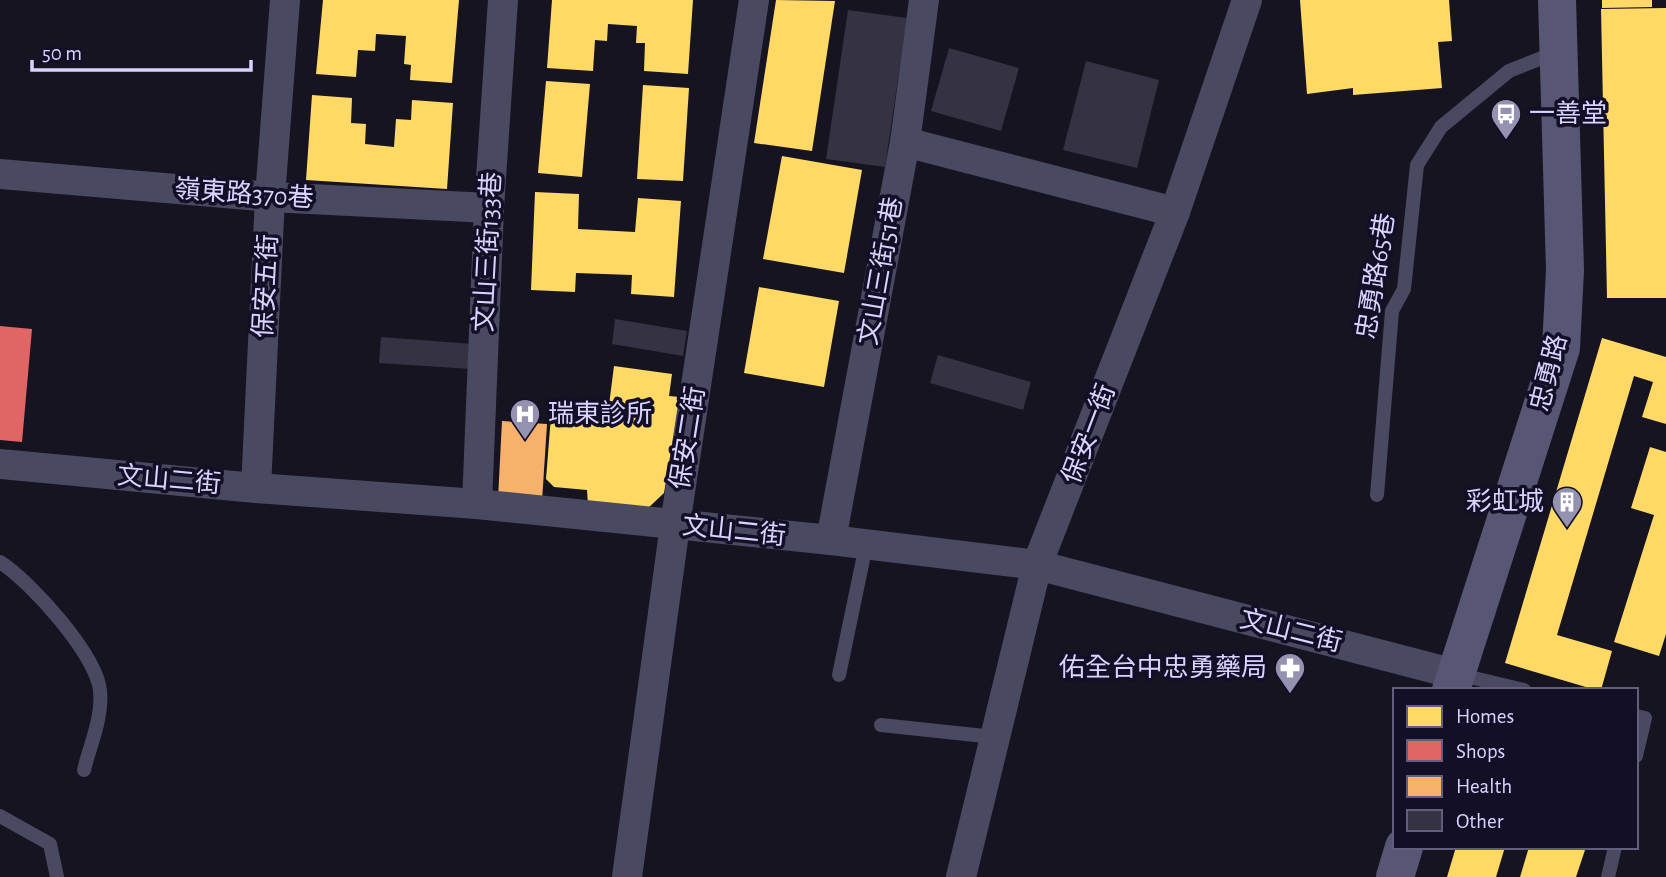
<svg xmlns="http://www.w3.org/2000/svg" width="1666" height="877" viewBox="0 0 1666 877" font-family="'Alegreya Sans','Noto Sans TC',sans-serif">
<rect width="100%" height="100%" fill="#161421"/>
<g fill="#ffd966">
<path d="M323,0H459L452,83L410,80L411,65L404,64L406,36L376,34L375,51L358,50L356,77L316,74Z"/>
<path d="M552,0H693L688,74L644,71L645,43H636L637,26L608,24L607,41L595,40L593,71L547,68Z"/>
<path d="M776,0L835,1L812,151L754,143Z"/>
<path d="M1300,0H1449L1452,41L1438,42L1442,88L1353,95V88L1307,94Z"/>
<path d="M1602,0H1652V7L1602,8Z"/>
<path d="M1666,8V298H1607L1601,9Z"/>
<path d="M546,81L590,84L582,177L538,173Z"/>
<path d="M643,85L689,88L683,181L637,179Z"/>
<path d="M312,95L352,98L351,123L366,124L365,144L394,147L396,119L411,120L412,100L453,103L447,189L306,180Z"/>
<path d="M782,156L862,170L844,273L763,259Z"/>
<path d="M535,192L579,194L578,229L635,232L638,198L681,201L674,297L631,294L632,275L576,273L575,292L531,290Z"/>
<path d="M759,287L839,301L824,387L744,373Z"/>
<path d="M1602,338L1666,357V424L1642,417L1653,382L1634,376L1557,635L1612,651L1601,690H1596L1505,663Z"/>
<path d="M614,366L672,374L669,396L680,397L664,493L646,510L588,505L587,490L554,487L546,479L551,416L607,421Z"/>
<path d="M1650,447L1666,452V634L1659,656L1614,642L1654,515L1631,508Z"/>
<path d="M1456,847H1505L1496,877H1447Z"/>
<path d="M1529,847H1586L1576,877H1520Z"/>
</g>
<path fill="#e06666" d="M0,326L32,329L22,442L0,440Z"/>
<path fill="#f6b26b" d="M502,421L547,424L542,501L498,499Z"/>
<g fill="#343243">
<path d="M848,10L907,18L885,167L826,159Z"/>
<path d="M949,48L1019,68L1001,131L931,111Z"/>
<path d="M1086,61L1159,80L1137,168L1063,150Z"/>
<path d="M615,319L687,331L683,356L612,344Z"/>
<path d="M381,337L473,344L471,369L379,363Z"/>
<path d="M938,355L1031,382L1023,410L930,383Z"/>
</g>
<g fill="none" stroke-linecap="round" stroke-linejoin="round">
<g stroke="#4a4962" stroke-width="14">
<path d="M1377,495L1392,311L1404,289L1417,165L1441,127L1509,71L1557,52"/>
<path d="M0,562C31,582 97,655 100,691C103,717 90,745 84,770"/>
<path d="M1457,674L1524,690"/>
<path d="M839,675L866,545"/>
<path d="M1636,716L1645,718L1636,756"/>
<path d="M881,725L994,737"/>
<path d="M0,816L50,844L57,877"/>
<path d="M1608,877L1615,847"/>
</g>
<g stroke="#4a4962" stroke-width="30">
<path d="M905,142L1175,212"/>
<path d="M0,174L270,197L489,208"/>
<path d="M0,464L256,488L477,504L831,540L1037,565L1455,674"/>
<path d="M256,488L270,197L285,0"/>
<path d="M477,504L489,208L503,0"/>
<path d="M831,540L905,142L924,0"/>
<path d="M627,877L675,525L754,0"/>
<path d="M961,877L1037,565L1175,212L1247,0"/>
</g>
<g stroke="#575674" stroke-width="38">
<path d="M1451,690L1561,348L1565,270L1557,0"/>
<path d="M1395,877L1404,847"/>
</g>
</g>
<defs>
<g id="bus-pin" transform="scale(1.575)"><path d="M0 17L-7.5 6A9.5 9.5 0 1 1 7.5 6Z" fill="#9591b1" stroke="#130f26"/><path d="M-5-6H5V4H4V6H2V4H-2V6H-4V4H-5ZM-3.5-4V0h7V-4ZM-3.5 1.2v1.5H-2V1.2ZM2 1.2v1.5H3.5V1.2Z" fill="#fff"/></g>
<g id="hospital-pin" transform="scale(1.575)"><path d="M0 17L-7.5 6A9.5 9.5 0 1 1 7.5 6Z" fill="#9591b1" stroke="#130f26"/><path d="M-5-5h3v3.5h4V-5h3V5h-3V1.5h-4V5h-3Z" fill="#fff"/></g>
<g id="building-pin" transform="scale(1.575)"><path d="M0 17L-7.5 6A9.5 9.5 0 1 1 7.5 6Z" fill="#9591b1" stroke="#130f26"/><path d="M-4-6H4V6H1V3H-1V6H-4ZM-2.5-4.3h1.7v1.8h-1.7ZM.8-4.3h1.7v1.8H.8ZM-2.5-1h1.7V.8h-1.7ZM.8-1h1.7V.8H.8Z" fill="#fff"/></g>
<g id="pharmacy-pin" transform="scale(1.575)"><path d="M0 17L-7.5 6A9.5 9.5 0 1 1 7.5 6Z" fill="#9591b1" stroke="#130f26"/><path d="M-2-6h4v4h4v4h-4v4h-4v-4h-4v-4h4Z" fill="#fff"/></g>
</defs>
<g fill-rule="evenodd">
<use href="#bus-pin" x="1506" y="114"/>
<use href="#hospital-pin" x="525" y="414"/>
<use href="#building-pin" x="1567" y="502"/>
<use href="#pharmacy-pin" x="1290" y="668"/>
</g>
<g text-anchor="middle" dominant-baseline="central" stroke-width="7" stroke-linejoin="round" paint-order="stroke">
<g font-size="26" fill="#d9d4ff" stroke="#130f26" text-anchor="start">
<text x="1529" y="114">一善堂</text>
<text x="548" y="414">瑞東診所</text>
<text x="1544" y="502" text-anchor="end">彩虹城</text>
<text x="1267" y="668" text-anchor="end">佑全台中忠勇藥局</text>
</g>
<g font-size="26" fill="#d9d4ff" stroke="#130f26">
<text transform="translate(244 194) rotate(4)">嶺東路370巷</text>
<text transform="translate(488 252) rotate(-87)">文山三街133巷</text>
<text transform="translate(881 271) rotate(-80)">文山三街51巷</text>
<text transform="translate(1376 276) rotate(-81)">忠勇路65巷</text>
<text transform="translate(266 286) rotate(-87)">保安五街</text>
<text transform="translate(1549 373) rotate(-76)">忠勇路</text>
<text transform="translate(1089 434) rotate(-69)">保安一街</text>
<text transform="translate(688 438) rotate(-81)">保安二街</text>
<text transform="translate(169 480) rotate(5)">文山二街</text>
<text transform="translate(734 531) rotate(6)">文山二街</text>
<text transform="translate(1291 631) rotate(14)">文山二街</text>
</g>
</g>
<rect x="1393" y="688" width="245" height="161" fill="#130f26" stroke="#625e7d" stroke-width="2"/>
<rect x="1407" y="706" width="35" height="21" fill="#ffd966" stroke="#625e7d" stroke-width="2"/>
<text x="1456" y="723" font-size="21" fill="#d9d4ff">Homes</text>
<rect x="1407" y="740" width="35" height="21" fill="#e06666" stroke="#625e7d" stroke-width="2"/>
<text x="1456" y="758" font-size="21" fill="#d9d4ff">Shops</text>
<rect x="1407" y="776" width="35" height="21" fill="#f6b26b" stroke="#625e7d" stroke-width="2"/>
<text x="1456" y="793" font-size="21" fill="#d9d4ff">Health</text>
<rect x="1407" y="810" width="35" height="21" fill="#343243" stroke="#625e7d" stroke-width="2"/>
<text x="1456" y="828" font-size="21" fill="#d9d4ff">Other</text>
<path d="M32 60v10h219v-10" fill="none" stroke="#d9d4ff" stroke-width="3.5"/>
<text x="42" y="60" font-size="21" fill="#d9d4ff" stroke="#130f26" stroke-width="5" paint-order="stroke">50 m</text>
</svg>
